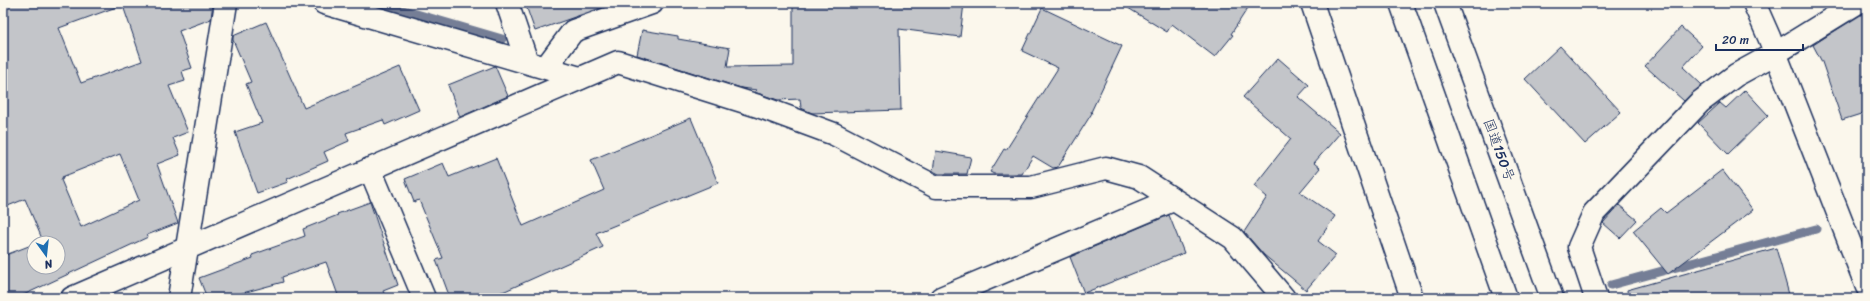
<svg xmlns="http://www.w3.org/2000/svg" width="1870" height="301" viewBox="0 0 1870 301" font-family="Sriracha,'Klee One',sans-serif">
<rect width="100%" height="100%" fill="#fbf7ec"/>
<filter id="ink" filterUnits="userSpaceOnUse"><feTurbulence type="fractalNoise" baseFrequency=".025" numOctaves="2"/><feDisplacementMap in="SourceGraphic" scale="8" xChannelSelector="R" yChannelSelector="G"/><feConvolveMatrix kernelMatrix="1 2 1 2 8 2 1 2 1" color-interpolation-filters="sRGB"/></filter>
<g filter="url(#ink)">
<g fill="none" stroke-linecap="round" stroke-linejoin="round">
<g stroke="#747e96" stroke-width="9">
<path d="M379,3L502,39"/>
<path d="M1611,285L1816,229"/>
</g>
</g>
<g fill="#c3c5c9" stroke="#1b2f5e" fill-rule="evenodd">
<path d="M3,3H118L119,6L59,28L81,83L142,61L122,3H213L211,19L179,31L192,68L182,71L185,81L169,86L188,132L173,138L180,155L157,164L178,223L147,235L148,237L17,298H3V256L34,244V267H58V243H38L43,241L25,199L3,208ZM120,154L139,200L81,227L61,180L63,179L62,177Z"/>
<path d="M525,3H606V6L535,31Z"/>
<path d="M793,3H964L960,37L899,29L901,110L812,113L801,108L800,99L778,100L754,92L757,90L741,88L637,55L642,30L678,36V39L730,48L727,67L793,66Z"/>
<path d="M1120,3H1251L1231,34L1233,35L1215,57L1172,24L1167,32Z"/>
<path d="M1042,8L1122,46L1091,112L1092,113L1058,167L1053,168L1033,156L1022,174H994L990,172L1004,149L1006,150L1058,68L1022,51Z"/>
<path d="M1867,10V112L1842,120L1822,62L1813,45Z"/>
<path d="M266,22L304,108L400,67L419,110L385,125L383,120L346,133L349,141L324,152L328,161L287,179L288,182L257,193L235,132L262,123L246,84L251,82L233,40V36Z"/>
<path d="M1681,27L1702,46L1683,67L1702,85L1684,101L1645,66Z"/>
<path d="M1560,46L1621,112L1585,144L1525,79Z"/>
<path d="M1278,58L1309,85L1298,97L1340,133L1314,163L1320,168L1300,192L1335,216L1318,241L1336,255L1306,290L1264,255L1244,232L1267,197L1254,186L1291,139L1243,97Z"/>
<path d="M495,66L508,96L460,117L448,85Z"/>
<path d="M1745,90L1768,115L1728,154L1698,123L1720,103L1726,108Z"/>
<path d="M691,118L718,183L596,233L603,247L505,291L483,298H450L436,260L443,258L419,200L414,202L405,179L443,163L449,177L496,158L523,226L604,190L591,160Z"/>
<path d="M936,151L971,157L967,174H939L933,171Z"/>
<path d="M1722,170L1753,210L1668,274L1633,231L1661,208L1666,213Z"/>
<path d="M370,202L398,285L383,291L386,298H339L326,262L282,277L283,282L239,294L241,298H207L199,278L253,258L252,255L305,236L303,229L338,215L337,214Z"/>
<path d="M1619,205L1637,220L1620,238L1603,223Z"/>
<path d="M1169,215L1184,253L1084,293L1070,257Z"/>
<path d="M1776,248L1790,298H1628L1627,290Z"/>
</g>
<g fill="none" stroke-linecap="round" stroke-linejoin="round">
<g stroke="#1b2f5e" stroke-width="25">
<g id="minor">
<path d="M324,3L580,78"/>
<path d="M507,3L527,62"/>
<path d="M1312,3L1412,298"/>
<path d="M546,67L573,31L652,3"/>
<path d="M370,169L424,298"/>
<path d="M72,298L618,62L758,106L834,134L936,187H1031L1106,168L1139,177L1233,238L1284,298"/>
<path d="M179,298L226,3"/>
<path d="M941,298L1173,200"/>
<path d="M1596,298L1579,247L1594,213L1700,102L1736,75L1776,53L1857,3"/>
</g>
</g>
<g stroke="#1b2f5e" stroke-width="25">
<g id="trunk">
<path d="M1401,3L1506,298"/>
<path d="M1445,3L1552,298"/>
<path d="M1754,3L1769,37L1867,287"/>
</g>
</g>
<use href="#minor" stroke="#fbf7ec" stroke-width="22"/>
<use href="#trunk" stroke="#fbf7ec" stroke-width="22"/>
</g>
</g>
<g text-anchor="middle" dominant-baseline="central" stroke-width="3" stroke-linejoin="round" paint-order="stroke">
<g font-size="14" fill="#1b2f5e" stroke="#fbf7ec">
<text transform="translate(1499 150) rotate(70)">国道150号</text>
</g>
</g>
<rect width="1870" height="301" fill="none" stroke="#fbf7ec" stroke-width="16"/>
<rect x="8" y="8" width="1854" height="285" fill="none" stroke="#1b2f5e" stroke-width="1.5" filter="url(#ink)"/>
<g transform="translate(46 255) rotate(165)"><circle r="19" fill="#fbf7ec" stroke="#a1a7b3"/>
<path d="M0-3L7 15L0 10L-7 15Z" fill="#1f6fb2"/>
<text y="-6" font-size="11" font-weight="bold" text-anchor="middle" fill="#1b2f5e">N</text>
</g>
<path d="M1716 44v6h87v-6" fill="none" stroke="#1b2f5e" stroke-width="2"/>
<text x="1722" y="44" font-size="12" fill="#1b2f5e" stroke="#fbf7ec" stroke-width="3" paint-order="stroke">20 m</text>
</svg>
